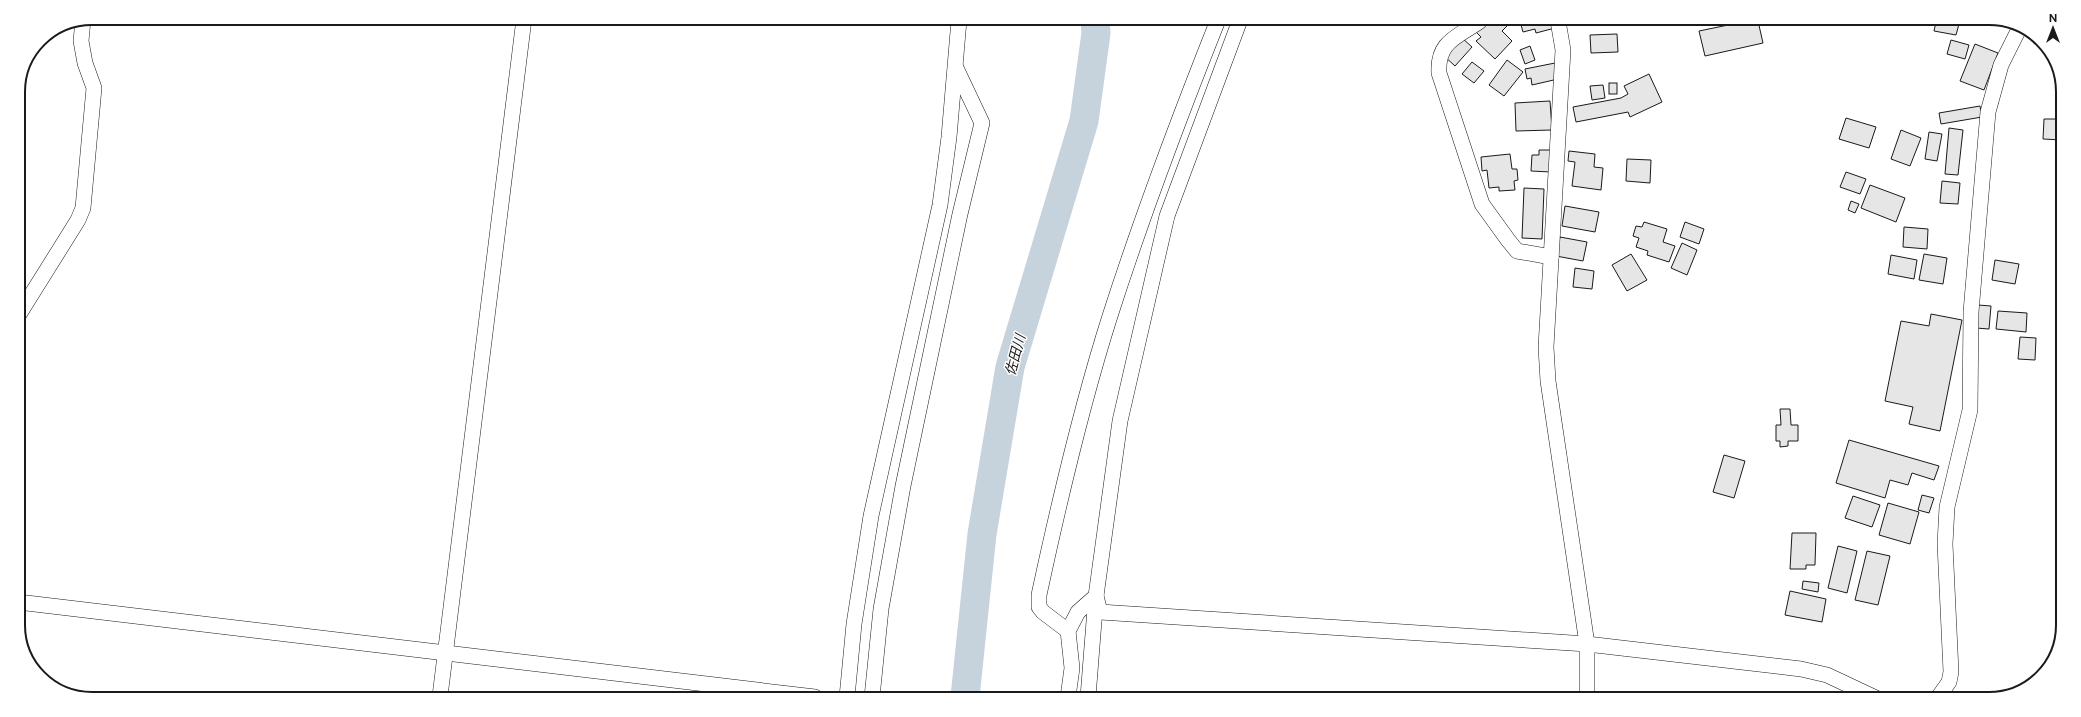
<svg xmlns="http://www.w3.org/2000/svg" width="2081" height="717" viewBox="0 0 2081 717" font-family="'Public Sans','Noto Sans JP',sans-serif">
<rect width="100%" height="100%" fill="#fff"/>
<g fill="none" stroke-linecap="round" stroke-linejoin="round">
<path stroke="#c6d2dc" stroke-width="29" d="M965,697L982,534L1010,367L1084,121L1096,33L1095,20"/>
</g>
<g fill="#e6e6e6" stroke="#1a1a1a">
<path d="M1487,21H1505L1509,24L1502,31L1512,41L1495,59L1476,41L1481,37L1476,32Z"/>
<path d="M1520,21H1554L1555,28L1536,33L1535,29L1523,32Z"/>
<path d="M1732,21H1758L1763,43L1705,56L1699,31L1733,24Z"/>
<path d="M1936,22L1959,24L1956,35L1934,31Z"/>
<path d="M1617,34L1618,52L1591,53L1590,35Z"/>
<path d="M1461,37L1472,47L1455,66L1444,56Z"/>
<path d="M1951,40L1969,45L1965,59L1947,54Z"/>
<path d="M1975,44L1998,53L1984,90L1960,81Z"/>
<path d="M1530,46L1535,60L1525,64L1520,50Z"/>
<path d="M1507,60L1523,72L1504,96L1489,85Z"/>
<path d="M1472,62L1484,71L1474,83L1462,74Z"/>
<path d="M1555,63L1558,79L1532,85L1531,78L1527,79L1525,69Z"/>
<path d="M1649,74L1662,102L1630,117L1628,112L1576,122L1573,107L1621,98L1628,94L1624,86Z"/>
<rect x="1609" y="83" width="8" height="11"/>
<path d="M1603,85L1605,98L1592,100L1590,86Z"/>
<path d="M2059,92H2063L2062,140L2043,139L2044,119H2057Z"/>
<path d="M1550,101L1552,130L1516,131L1515,103Z"/>
<path d="M1980,106L1982,117L1941,124L1939,113Z"/>
<path d="M1846,118L1876,127L1869,148L1839,139Z"/>
<path d="M1949,128L1963,130L1958,175L1945,174Z"/>
<path d="M1901,130L1921,138L1910,166L1891,159Z"/>
<path d="M1929,132L1942,134L1937,161L1925,159Z"/>
<path d="M1539,150H1551V172L1531,171L1532,155H1539Z"/>
<path d="M1569,151L1595,154L1594,167L1603,168L1601,190L1572,186L1575,162L1568,161Z"/>
<path d="M1510,154L1512,169H1517L1518,180L1514,181L1515,190L1499,191V187L1489,188L1487,170L1482,171L1481,157Z"/>
<path d="M1627,159L1651,160L1650,183L1626,181Z"/>
<path d="M1846,172L1866,179L1860,194L1840,187Z"/>
<path d="M1942,181L1960,183L1958,204L1940,203Z"/>
<path d="M1870,185L1905,198L1896,222L1861,208Z"/>
<path d="M1524,188L1544,189L1542,239L1522,238Z"/>
<path d="M1851,201L1859,204L1855,213L1848,210Z"/>
<path d="M1565,206L1599,212L1595,232L1562,226Z"/>
<path d="M1644,222L1667,229L1663,242L1675,246L1669,262L1647,255L1648,251L1636,247L1639,238L1633,236L1636,226L1642,227Z"/>
<path d="M1685,222L1704,229L1699,244L1680,237Z"/>
<path d="M1904,227L1928,229L1927,249L1903,247Z"/>
<path d="M1560,237L1587,242L1583,261L1556,256Z"/>
<path d="M1682,243L1697,250L1687,275L1671,268Z"/>
<path d="M1631,254L1647,280L1627,291L1612,265Z"/>
<path d="M1924,254L1947,258L1943,284L1919,280Z"/>
<path d="M1891,255L1917,260L1914,279L1888,274Z"/>
<path d="M1995,260L2019,264L2015,284L1992,280Z"/>
<path d="M1575,268L1594,271L1592,289L1573,287Z"/>
<path d="M1978,305L1991,306L1989,329L1976,328Z"/>
<path d="M1998,311L2027,313L2026,332L1996,329Z"/>
<path d="M1931,314L1962,320L1940,431L1909,424L1913,407L1885,401L1901,321L1929,326Z"/>
<path d="M2020,337L2036,338L2035,360L2018,359Z"/>
<path d="M1780,409H1790L1791,425H1798V441H1788V446L1780,447V441H1776V425H1781Z"/>
<path d="M1849,440L1939,466L1934,480L1912,473L1908,485L1890,480L1885,498L1836,483Z"/>
<path d="M1724,455L1745,461L1734,498L1713,492Z"/>
<path d="M1922,495L1934,498L1929,513L1918,510Z"/>
<path d="M1853,496L1880,505L1872,527L1845,518Z"/>
<path d="M1888,503L1919,512L1910,544L1879,535Z"/>
<path d="M1792,533H1816L1815,565H1806V569H1790Z"/>
<path d="M1838,546L1857,551L1847,593L1828,588Z"/>
<path d="M1867,551L1890,556L1878,605L1855,600Z"/>
<path d="M1803,581L1819,583L1818,592L1802,589Z"/>
<path d="M1790,591L1826,599L1822,622L1785,615Z"/>
</g>
<g fill="none" stroke-linecap="round" stroke-linejoin="round">
<g stroke="#1a1a1a" stroke-width="16">
<g id="minor">
<path d="M1480,21C1458,37 1437,41 1439,73L1482,204L1508,240L1517,251L1551,257"/>
<path d="M1558,21L1563,50L1546,347L1548,381L1587,644V698"/>
<path d="M18,316L78,220L83,208L94,88L85,63L81,41L83,20"/>
<path d="M1096,596L1100,612L1587,644L1801,669L1827,675L1878,699"/>
<path d="M18,602L815,697"/>
<path d="M1068,631L1078,612L1096,596"/>
<path d="M440,696L524,19"/>
<path d="M847,697L854,624L871,516L940,205L949,137L959,20"/>
<path d="M872,697L881,609L903,486L960,214L982,123L956,68"/>
<path d="M1068,697L1072,668L1068,631L1043,612L1039,607V595C1059,502 1081,407 1110,316C1142,216 1179,118 1218,20"/>
<path d="M1088,697L1096,596L1120,421L1167,216L1240,20"/>
<path d="M1937,699L1949,682L1951,672L1945,544L1947,507L1970,410L1971,312L1988,112L2001,65L2020,27"/>
</g>
</g>
<use href="#minor" stroke="#fff" stroke-width="15"/>
</g>
<g text-anchor="middle" dominant-baseline="central" stroke-width="3" stroke-linejoin="round" paint-order="stroke">
<g font-size="14" font-style="italic" fill="#1a1a1a" stroke="#fff">
<text transform="translate(1015 355) rotate(-75)">佐田川</text>
</g>
</g>
<path d="M0 0H2081V717H0ZM92 25H1989A67 67 0 0 1 2056 92V625A67 67 0 0 1 1989 692H92A67 67 0 0 1 25 625V92A67 67 0 0 1 92 25Z" fill="#fff" fill-rule="evenodd"/>
<path fill="none" stroke="#1a1a1a" stroke-width="2" d="M92 25H1989A67 67 0 0 1 2056 92V625A67 67 0 0 1 1989 692H92A67 67 0 0 1 25 625V92A67 67 0 0 1 92 25Z"/>
<g transform="translate(2053 28)" stroke="#ffffff" stroke-width="3" paint-order="stroke">
<path d="M0-3L7 15L0 10L-7 15Z" fill="#1a1a1a"/>
<text y="-6" font-size="11" font-weight="bold" text-anchor="middle" fill="#1a1a1a">N</text>
</g>
</svg>
